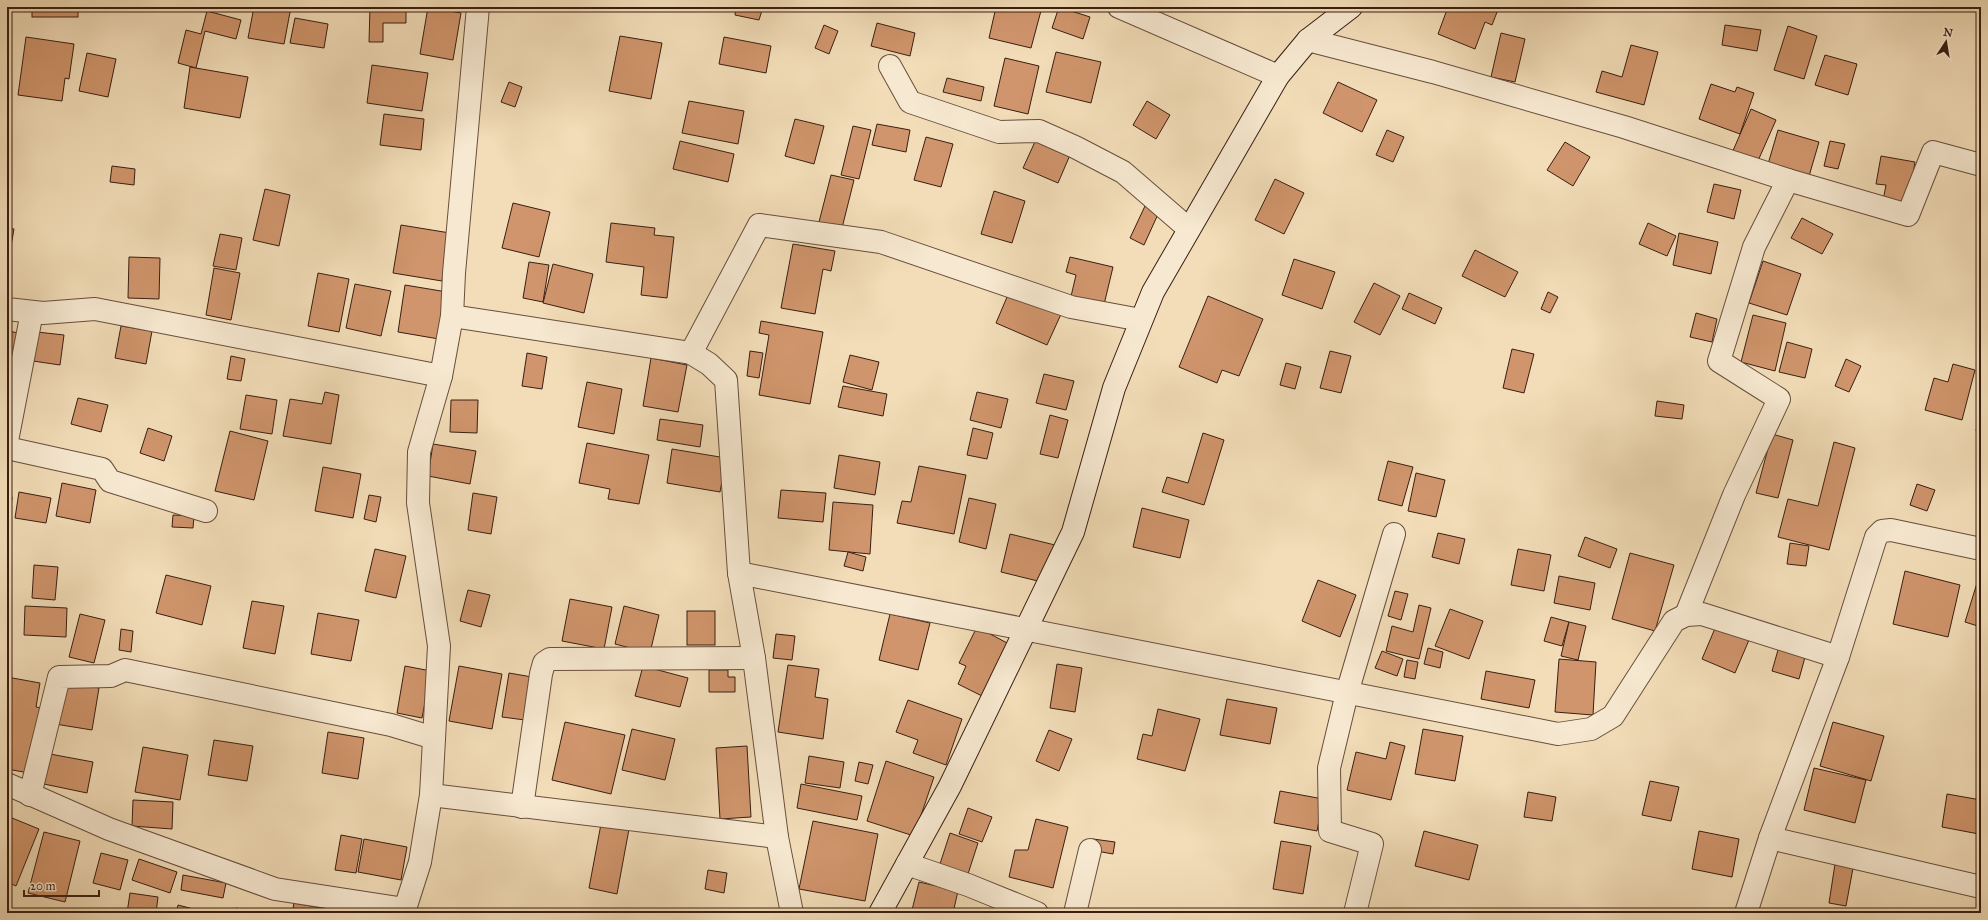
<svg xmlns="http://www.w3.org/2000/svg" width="1988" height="920" viewBox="0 0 1988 920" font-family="'IM FELL Great Primer',serif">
<rect width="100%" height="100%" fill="#f2ddb8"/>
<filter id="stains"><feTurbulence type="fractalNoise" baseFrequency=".005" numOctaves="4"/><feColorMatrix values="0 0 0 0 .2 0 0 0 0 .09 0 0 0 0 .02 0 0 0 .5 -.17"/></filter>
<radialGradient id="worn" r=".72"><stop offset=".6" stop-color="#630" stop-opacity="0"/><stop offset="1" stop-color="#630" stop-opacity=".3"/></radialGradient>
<g fill="#d0956c" stroke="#3a1e12">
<rect x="32" y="7" width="46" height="10"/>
<path d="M254,7H291L284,44L248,38Z"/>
<path d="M370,7H406V23H383V42H369Z"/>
<path d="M428,7L461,13L453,60L420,54Z"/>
<path d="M736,7H763L759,20L735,15Z"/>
<path d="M996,7H1042L1031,48L989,38Z"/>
<path d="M1059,7L1090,17L1083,39L1052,28Z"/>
<path d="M1448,7H1499L1492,25L1485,22L1475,49L1438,34Z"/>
<path d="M1956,7H1978V11Z"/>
<path d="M207,11L241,20L236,39L205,31L196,68L178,63L186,30L201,34Z"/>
<path d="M295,18L328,24L324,48L290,43Z"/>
<path d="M877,23L915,33L910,56L871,46Z"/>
<path d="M824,25L838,31L829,54L815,48Z"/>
<path d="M1725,25L1761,30L1757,51L1722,45Z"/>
<path d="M1788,26L1817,36L1804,79L1774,70Z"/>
<path d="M1501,33L1525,39L1515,82L1491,77Z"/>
<path d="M620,36L662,43L651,99L609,91Z"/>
<path d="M26,37L74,44L69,79L65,78L62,101L18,95Z"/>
<path d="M724,37L771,46L766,73L719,64Z"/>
<path d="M1631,45L1658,52L1644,105L1596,92L1602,71L1622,77Z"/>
<path d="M1056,52L1101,62L1091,103L1046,92Z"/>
<path d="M87,53L116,59L108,97L79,91Z"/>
<path d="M1825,55L1857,64L1848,95L1815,85Z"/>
<path d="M1005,58L1039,66L1028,114L994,106Z"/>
<path d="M372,65L428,73L422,111L367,103Z"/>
<path d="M190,67L248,77L240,118L184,108Z"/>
<path d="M947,78L984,87L981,101L943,92Z"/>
<path d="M509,82L522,87L515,107L501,102Z"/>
<path d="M1338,82L1377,100L1362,132L1323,113Z"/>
<path d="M1711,84L1735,92L1737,87L1754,93L1740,134L1699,119Z"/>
<path d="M689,101L744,111L738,144L682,133Z"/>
<path d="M1147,101L1170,115L1156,139L1133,125Z"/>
<path d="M1751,109L1776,120L1757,163L1732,153Z"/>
<path d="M384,114L424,119L421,150L380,145Z"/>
<path d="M795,119L824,126L814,164L785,156Z"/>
<path d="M877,124L910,130L906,152L872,145Z"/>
<path d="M853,126L871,130L859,179L841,175Z"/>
<path d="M1387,130L1404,137L1393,162L1376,155Z"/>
<path d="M1778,130L1819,142L1807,183L1766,171Z"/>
<path d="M1039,133L1073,148L1058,183L1023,168Z"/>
<path d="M926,137L953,144L941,187L914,180Z"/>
<path d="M680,141L734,154L728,182L673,169Z"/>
<path d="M1830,141L1845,144L1838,169L1824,166Z"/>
<path d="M1565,142L1590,157L1573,186L1547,170Z"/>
<path d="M1881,156L1915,162L1907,210L1882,206L1886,185L1876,184Z"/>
<path d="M112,166L135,169L134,185L110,182Z"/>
<path d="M831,175L854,180L841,232L818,226Z"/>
<path d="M1275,179L1304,193L1284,234L1255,220Z"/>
<path d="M1714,184L1741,190L1734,219L1707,212Z"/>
<path d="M265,189L290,195L279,246L253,240Z"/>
<path d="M994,191L1025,201L1012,243L981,234Z"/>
<path d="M513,203L550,212L539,257L502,248Z"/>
<path d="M1145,206L1159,212L1144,245L1130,238Z"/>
<path d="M1802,218L1833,234L1822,254L1791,238Z"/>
<path d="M611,223L655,228L654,235L674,237L667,298L641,295L644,267L606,262Z"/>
<path d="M1648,223L1676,236L1667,256L1639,244Z"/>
<path d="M401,225L450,233L442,281L393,273Z"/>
<path d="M7,228L14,229L7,268Z"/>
<path d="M1679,233L1718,242L1711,274L1673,265Z"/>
<path d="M220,234L242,238L236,270L213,266Z"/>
<path d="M793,244L835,251L831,271L823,269L815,314L781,308Z"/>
<path d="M1475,250L1518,272L1505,297L1462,276Z"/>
<path d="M129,257L160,258L159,299L128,298Z"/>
<path d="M1070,257L1113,267L1102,313L1069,305L1076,275L1066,272Z"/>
<path d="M1294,259L1335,272L1322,309L1282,295Z"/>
<path d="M1763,261L1801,274L1787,315L1749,303Z"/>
<path d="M529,262L549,265L543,302L523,298Z"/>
<path d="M553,264L593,274L584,313L543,303Z"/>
<path d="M214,268L240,273L231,320L206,315Z"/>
<path d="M318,273L349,279L339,332L308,326Z"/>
<path d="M1374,283L1400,296L1380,335L1354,322Z"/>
<path d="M355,284L391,291L381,336L346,328Z"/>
<path d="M405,285L447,292L439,339L398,332Z"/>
<path d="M1010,290L1062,312L1047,345L996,323Z"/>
<path d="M1548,292L1558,297L1550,313L1541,309Z"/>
<path d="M1409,293L1442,308L1435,324L1402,309Z"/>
<path d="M1208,296L1263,319L1239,376L1222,370L1217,383L1179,367Z"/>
<path d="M1696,313L1717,319L1712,342L1690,337Z"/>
<path d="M1753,315L1786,323L1775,371L1741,362Z"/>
<path d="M761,321L823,332L810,404L759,395L769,335L759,333Z"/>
<path d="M121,326L152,331L146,364L115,358Z"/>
<path d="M7,331L25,334L22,355L7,353Z"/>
<path d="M37,332L64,335L60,365L33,361Z"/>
<path d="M1787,342L1812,349L1805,378L1779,372Z"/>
<path d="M1512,349L1534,354L1524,393L1503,388Z"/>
<path d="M750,351L763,353L759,378L747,376Z"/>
<path d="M1330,351L1351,356L1341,393L1320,388Z"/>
<path d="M527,353L547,357L542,389L522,386Z"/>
<path d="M850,355L879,362L872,390L843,382Z"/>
<path d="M231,356L245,359L241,381L227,379Z"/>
<path d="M651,358L687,365L678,412L643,406Z"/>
<path d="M1846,359L1861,366L1849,392L1835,386Z"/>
<path d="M1286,363L1301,367L1295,389L1280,385Z"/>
<path d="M1953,364L1975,370L1962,420L1925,410L1934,378L1948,382Z"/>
<path d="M1044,374L1074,381L1066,410L1036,403Z"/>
<path d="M587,382L622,389L614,434L578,427Z"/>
<path d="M843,386L887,394L883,416L838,407Z"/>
<path d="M325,392L339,395L331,444L283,436L290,399L322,404Z"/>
<path d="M977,392L1008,399L1001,428L970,420Z"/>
<path d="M246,395L277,400L272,434L240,429Z"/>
<path d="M78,398L108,405L101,432L71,424Z"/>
<path d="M451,400H478L477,433L450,432Z"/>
<path d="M1657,401L1684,405L1682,419L1655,416Z"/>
<path d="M1981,410V432L1976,431Z"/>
<path d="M1050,415L1068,420L1058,458L1040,454Z"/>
<path d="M660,419L703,425L700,447L657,440Z"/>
<path d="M148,428L172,436L164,461L140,453Z"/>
<path d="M973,428L993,433L987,459L967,455Z"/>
<path d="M230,431L268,441L254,500L215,491Z"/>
<path d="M1203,433L1224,440L1204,505L1162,492L1167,477L1188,483Z"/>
<path d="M1772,434L1793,440L1778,498L1756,493Z"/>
<path d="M1834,442L1855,448L1829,550L1778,537L1788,499L1818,506Z"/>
<path d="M587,443L649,455L639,504L608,499L610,489L579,483Z"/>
<path d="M433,444L476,451L470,484L428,476Z"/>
<path d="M672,449L726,458L720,492L667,483Z"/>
<path d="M839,455L880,462L875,495L834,488Z"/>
<path d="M1388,461L1413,467L1402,506L1378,500Z"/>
<path d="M919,466L966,475L954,534L897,523L902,501L911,502Z"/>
<path d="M323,467L361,474L353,518L315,511Z"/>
<path d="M1416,473L1445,480L1436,517L1408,511Z"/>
<path d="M62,483L96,490L90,523L56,516Z"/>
<path d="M1917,484L1935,490L1927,511L1910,505Z"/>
<path d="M781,490L826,493L823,522L778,518Z"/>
<path d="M19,492L51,498L46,523L15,518Z"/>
<path d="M473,493L497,497L491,534L468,530Z"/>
<path d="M369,495L381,497L376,522L364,519Z"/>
<path d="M7,496L12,497L10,518L7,517Z"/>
<path d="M969,498L996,504L986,549L959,542Z"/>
<path d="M833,502L873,505L870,554L829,550Z"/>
<path d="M1142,508L1189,520L1180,558L1133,547Z"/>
<path d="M173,515L194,516L193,528L172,527Z"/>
<path d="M1438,533L1465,539L1459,564L1432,557Z"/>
<path d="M1010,534L1055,545L1046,583L1001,572Z"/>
<path d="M1585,537L1617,549L1610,568L1578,556Z"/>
<path d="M1790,543L1809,546L1806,566L1787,564Z"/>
<path d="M375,549L406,556L396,598L365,591Z"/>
<path d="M1518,549L1551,555L1544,591L1511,585Z"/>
<path d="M848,552L866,557L863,571L844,566Z"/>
<path d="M1630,553L1674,565L1655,631L1612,619Z"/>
<path d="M34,565L58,567L55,600L32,598Z"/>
<path d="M1905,571L1960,585L1948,637L1893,624Z"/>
<path d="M166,575L211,586L202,625L156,613Z"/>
<path d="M1559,576L1595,583L1590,610L1554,603Z"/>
<path d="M1318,580L1356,595L1340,637L1302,621Z"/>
<path d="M1977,583L1981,584V627L1965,622Z"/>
<path d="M468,590L490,595L481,627L460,621Z"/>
<path d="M1395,591L1408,594L1401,620L1388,616Z"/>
<path d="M570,599L612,607L604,649L562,641Z"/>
<path d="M252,601L284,606L275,654L243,648Z"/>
<path d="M1419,605L1431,608L1419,659L1386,651L1392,626L1413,632Z"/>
<path d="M25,606L67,608L66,637L24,635Z"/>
<path d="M624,606L659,615L650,653L615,644Z"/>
<path d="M1450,609L1483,621L1469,659L1435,646Z"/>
<rect x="687" y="611" width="28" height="34"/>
<path d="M318,613L359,620L351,661L311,654Z"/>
<path d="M80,614L105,620L94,663L69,657Z"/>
<path d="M890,614L930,623L918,670L879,660Z"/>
<path d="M1551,617L1569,622L1562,646L1544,641Z"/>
<path d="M1569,622L1586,626L1578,660L1561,656Z"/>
<path d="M1716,626L1749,640L1735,673L1702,659Z"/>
<path d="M977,627L1009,644L982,696L958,684L966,666L959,663Z"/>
<path d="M121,629L133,631L131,652L119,650Z"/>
<path d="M776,634L795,636L792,660L773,658Z"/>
<path d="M1780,643L1807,650L1799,679L1772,671Z"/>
<path d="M1428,648L1443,652L1440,668L1424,664Z"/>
<path d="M1382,651L1403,659L1397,676L1375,668Z"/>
<path d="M1559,659L1596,662L1593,715L1555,712Z"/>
<path d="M1407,660L1418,662L1415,679L1404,677Z"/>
<path d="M1057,664L1082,668L1075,712L1050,708Z"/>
<path d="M788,665L819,669L815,697L828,699L823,739L778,732Z"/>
<path d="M405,666L431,671L422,718L397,713Z"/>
<path d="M459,666L502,674L492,729L449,721Z"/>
<path d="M643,666L688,678L680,707L635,696Z"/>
<path d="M709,670H728V677H735V692H709Z"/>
<path d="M1486,671L1535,680L1529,708L1481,699Z"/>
<path d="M509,673L532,677L525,720L502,717Z"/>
<path d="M7,677L40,683L36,707L41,708L29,773L7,769Z"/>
<path d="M62,682L99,688L92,730L55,724Z"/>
<path d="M1227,699L1277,708L1270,744L1220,735Z"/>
<path d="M908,700L962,719L946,765L913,753L918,740L896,732Z"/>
<path d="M1158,709L1200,719L1185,771L1137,759L1143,734L1152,736Z"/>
<path d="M565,722L625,735L611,794L552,780Z"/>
<path d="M1833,722L1884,736L1871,781L1820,766Z"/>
<path d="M632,729L675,739L665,780L622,770Z"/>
<path d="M1423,729L1463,736L1455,781L1415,774Z"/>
<path d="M1049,730L1072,739L1059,771L1036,761Z"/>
<path d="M328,732L364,738L358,779L322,773Z"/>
<path d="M214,740L253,746L247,781L208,775Z"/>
<path d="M1390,742L1405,746L1391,800L1347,790L1356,752L1386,759Z"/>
<path d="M747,746L751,817L720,819L716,748Z"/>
<path d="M143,747L188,755L180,800L135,792Z"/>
<path d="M50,754L93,762L87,793L44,784Z"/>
<path d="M809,756L844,762L840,788L805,783Z"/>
<path d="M886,761L934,777L914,836L867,821Z"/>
<path d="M859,762L873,765L868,784L855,781Z"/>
<path d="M1814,768L1866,780L1855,823L1804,810Z"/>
<path d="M1650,781L1679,787L1671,821L1642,815Z"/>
<path d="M801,784L862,796L857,820L797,808Z"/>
<path d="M1280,791L1323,799L1317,831L1274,823Z"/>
<path d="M1528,792L1556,797L1552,821L1524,817Z"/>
<path d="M1947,794L1981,800L1979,834L1942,827Z"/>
<path d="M133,800L173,802L172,829L132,826Z"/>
<path d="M968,808L992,817L982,842L959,834Z"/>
<path d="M12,818L39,829L16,886L7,882V830Z"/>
<path d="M1036,819L1068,827L1053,888L1009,877L1015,850H1028Z"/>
<path d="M813,821L878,834L865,901L799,889Z"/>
<path d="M601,824L629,829L617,894L589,888Z"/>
<path d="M1424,831L1478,845L1469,880L1415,866Z"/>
<path d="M1699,831L1739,839L1732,877L1692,869Z"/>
<path d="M44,832L80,841L65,902L28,893Z"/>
<path d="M950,833L978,843L967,877L939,867Z"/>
<path d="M341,835L362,839L356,873L335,870Z"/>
<path d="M364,839L407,847L401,880L358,872Z"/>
<path d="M1093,839L1115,842L1113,854L1091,850Z"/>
<path d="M1281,841L1311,846L1303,894L1273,889Z"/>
<path d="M101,853L128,860L120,890L93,883Z"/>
<path d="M139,859L177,872L170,893L132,880Z"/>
<path d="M1835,864L1853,868L1846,906L1829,903Z"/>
<path d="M708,870L727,873L724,893L705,889Z"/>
<path d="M183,875L226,883L223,898L181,890Z"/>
<path d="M919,882L958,891L953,913H924L912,910Z"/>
<path d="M130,893L158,897L156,913H127Z"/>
<path d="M294,903L328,909L327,913H292Z"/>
<path d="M178,905L205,912V913H176Z"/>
<path d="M236,908L255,912V913H235Z"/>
</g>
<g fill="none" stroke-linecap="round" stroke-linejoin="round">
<g stroke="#684e3c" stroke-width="24">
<g id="street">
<path d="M1119,7L1278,76"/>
<path d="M1308,40L1433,72L1624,127L1788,180L1908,215L1933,152L1981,165"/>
<path d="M890,66L910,102L999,132L1039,131L1075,147L1123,172L1189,229"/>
<path d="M7,309L43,313L95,309L441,376"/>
<path d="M452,316L691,353L709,364L726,380L739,573L754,658L777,837L792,913"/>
<path d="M691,353L759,225L881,242L1071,307L1141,320"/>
<path d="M7,441L32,312"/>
<path d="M7,448L102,469L110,481L206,511"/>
<path d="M739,573L1558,734L1591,729L1613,716L1674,621L1686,615L1702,614L1838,657"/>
<path d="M1686,615L1734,495L1779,399L1719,361L1754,247L1788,180"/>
<path d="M7,784L109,829L275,889L405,909L420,862L431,795L439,646L418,503L419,452L441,376L452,316L454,273L478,7"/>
<path d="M30,795L59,677L111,676L125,670L391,725L434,738"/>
<path d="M431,795L777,837"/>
<path d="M522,807L541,674L544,663L550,659L754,658"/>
<path d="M1770,838L1981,887"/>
<path d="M907,864L968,885L1037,913"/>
<path d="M1075,913L1090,850"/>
<path d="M1355,913L1372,844L1330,831L1329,768L1347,693L1394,534"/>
<path d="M1746,913L1770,838L1838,657L1876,537L1882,531L1891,530L1981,549"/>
</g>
</g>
<g stroke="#3a1e12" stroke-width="24">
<path id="secondary" d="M880,913L950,786L1073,532L1114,388L1153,292L1278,76L1308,40L1351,7"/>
</g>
<use href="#street" stroke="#f7e9d1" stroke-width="22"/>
<use href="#secondary" stroke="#f7e9d1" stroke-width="22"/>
</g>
<rect width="1988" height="920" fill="none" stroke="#f2ddb8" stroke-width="24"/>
<rect x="8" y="8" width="1972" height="904" fill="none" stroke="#3a1e12" stroke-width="2"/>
<rect x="12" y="12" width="1964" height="896" fill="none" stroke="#3a1e12"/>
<g transform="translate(1946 42) rotate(12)" stroke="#f7e9d1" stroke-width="3" paint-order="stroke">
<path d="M0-3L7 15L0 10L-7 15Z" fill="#3a1e12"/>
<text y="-6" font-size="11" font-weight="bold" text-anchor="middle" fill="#3a1e12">N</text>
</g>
<path d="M24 890v6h75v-6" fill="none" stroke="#3a1e12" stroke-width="2"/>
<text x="30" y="890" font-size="12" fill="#3a1e12" stroke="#f7e9d1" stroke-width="3" paint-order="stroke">20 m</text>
<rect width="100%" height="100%" filter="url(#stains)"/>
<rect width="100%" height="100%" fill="url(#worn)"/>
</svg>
